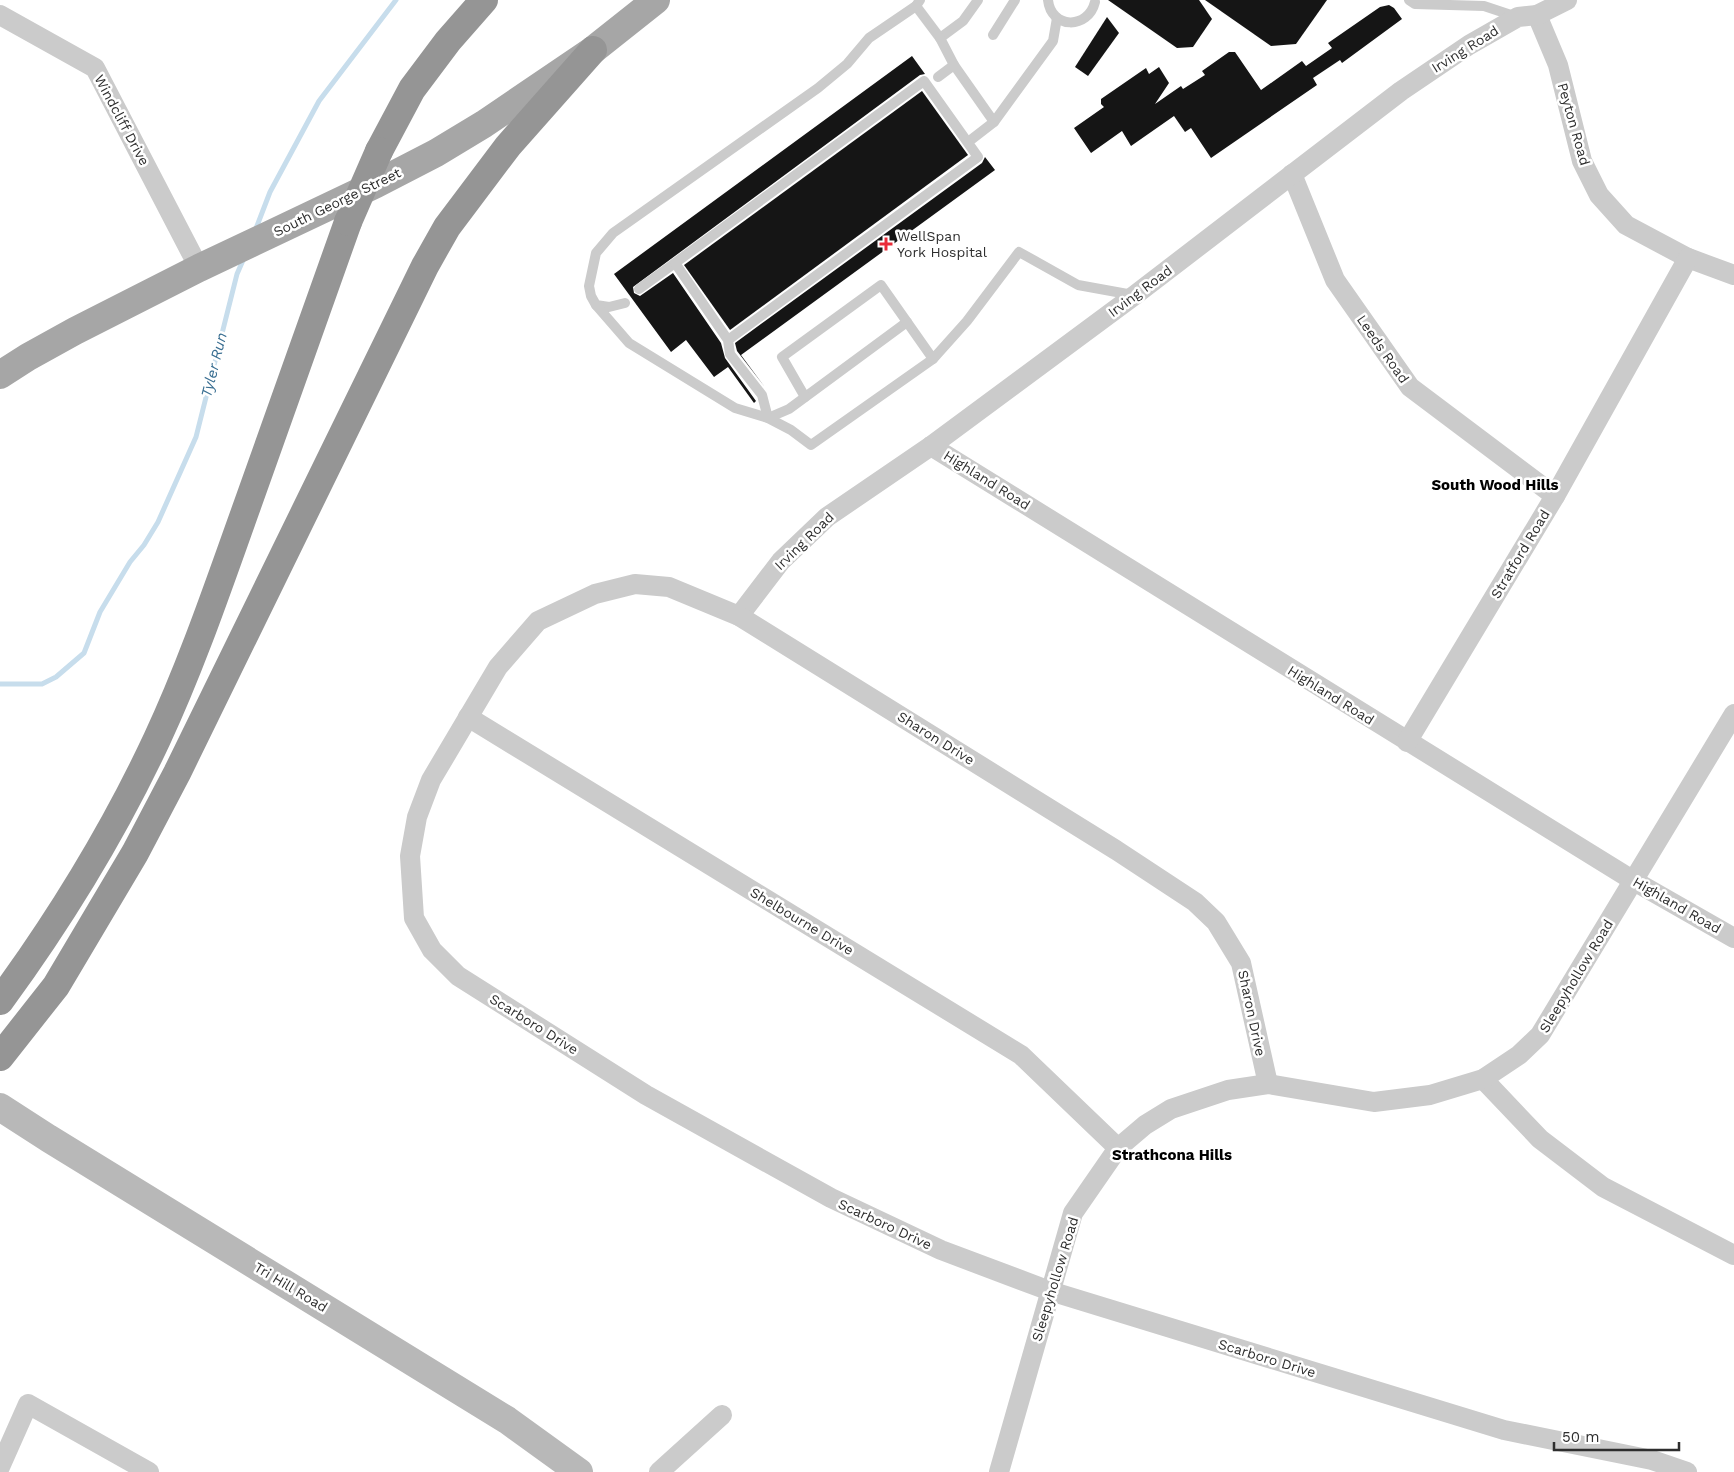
<svg xmlns="http://www.w3.org/2000/svg" width="1734" height="1472" viewBox="0 0 1734 1472" font-family="'Work Sans',sans-serif">
<rect width="100%" height="100%" fill="#fff"/>
<g fill="none" stroke-linecap="round" stroke-linejoin="round">
<g stroke="#c7ddec" stroke-width="5">
<path d="M255,231L270,192L319,101L396,0"/>
<path d="M0,684H42L56,677L84,653L100,612L130,562L144,545L158,522L196,437L237,274L244,258"/>
</g>
</g>
<g fill="#151515">
<path d="M1108,0H1199L1212,19L1193,47L1177,48Z"/>
<path d="M1205,0H1327L1296,44L1271,46Z"/>
<path d="M1389,5L1394,8L1402,19L1342,63L1340,60L1313,78L1317,85L1211,158L1191,128L1185,132L1174,116L1131,146L1122,131L1091,153L1074,128L1104,107L1101,104V99L1146,68L1149,74L1159,67L1169,83L1155,104L1181,86L1183,89L1205,75L1202,71L1229,52H1235L1261,90L1302,61L1306,66L1332,48L1328,43L1380,7Z"/>
<path d="M1107,17L1119,33L1088,76L1075,67Z"/>
<path d="M912,56L925,74L920,75L633,287L634,293L640,296L673,273L721,343L725,358L756,401L754,403L728,367L714,377L686,340L671,352L614,274Z"/>
<path d="M922,91L968,155L730,330L684,265Z"/>
<path d="M985,157L995,170L741,355L764,386L737,351L735,343L982,163Z"/>
</g>
<g fill="none" stroke-linecap="round" stroke-linejoin="round">
<g stroke="#cbcbcb" stroke-width="10">
<path d="M920,0L916,6L940,38L963,21L978,0"/>
<path d="M1048,0C1051,29 1088,30 1095,2"/>
<path d="M1409,0L1415,4L1484,6L1517,17"/>
<path d="M993,35L1015,0"/>
<path d="M940,38L954,65"/>
<path d="M938,77L954,65L994,122"/>
<path d="M972,139L994,122L1053,41L1057,18"/>
<path d="M639,289L675,263"/>
<path d="M625,303L609,307L596,305L591,296L589,286L596,253L613,233L818,88L847,64L869,38L916,6"/>
<path d="M596,305L629,343L735,408L768,418L789,409L907,322"/>
<path d="M728,340L978,157L924,81L675,263L728,340L730,354L762,395L768,418L791,430L811,445L933,359"/>
<path d="M805,397L782,357L881,285L933,359L967,321L1019,252L1078,285L1133,295"/>
</g>
<g stroke="#cbcbcb" stroke-width="20">
<path d="M0,15L95,68L199,268"/>
<path d="M1537,15L1558,65L1582,161L1599,195L1626,225L1688,258L1734,275"/>
<path d="M1292,174L1335,280L1410,387L1555,496"/>
<path d="M931,446L1634,881L1734,938"/>
<path d="M739,616L781,561L827,517L931,446L1135,295L1401,91L1469,45L1518,17L1537,15L1567,0"/>
<path d="M468,717L1021,1055L1118,1148"/>
<path d="M1407,742L1555,496L1688,258"/>
<path d="M1483,1079L1540,1139L1603,1187L1734,1255"/>
<path d="M1268,1084L1241,963L1216,922L1195,902L1116,850L739,616L669,587L635,584L595,594L538,621L498,667L431,780L417,817L410,856L414,918L432,950L458,976L646,1095L831,1198L941,1250L1050,1291L1504,1430L1652,1460L1687,1472"/>
<path d="M0,1467L28,1404L149,1472"/>
<path d="M659,1472L722,1415"/>
<path d="M999,1472L1073,1213L1118,1148L1145,1125L1171,1109L1228,1090L1268,1084L1374,1102L1430,1095L1483,1079L1519,1055L1540,1035L1734,714"/>
</g>
<path stroke="#b8b8b8" stroke-width="28" d="M0,1107L48,1138L507,1420L579,1472"/>
<path stroke="#a6a6a6" stroke-width="28" d="M0,375L28,357L75,331L199,268L376,184L436,153L484,124L593,50L656,0"/>
<g stroke="#959595" stroke-width="28">
<path d="M379,151L412,89L448,41L484,0"/>
<path d="M0,1001C60,919 114,831 157,739C192,664 219,584 247,506C281,411 314,317 348,222"/>
<path d="M0,1057L56,986L135,853L177,773L425,266L447,227L508,146L593,50"/>
</g>
<path stroke="#959595" stroke-width="28" d="M348,222L379,151"/>
</g>
<path fill="#ea2b38" stroke="#fff" stroke-width="2" d="M883.5 236.5h5v5h5v5h-5v5h-5v-5h-5v-5h5z"/>
<g text-anchor="middle" dominant-baseline="central" stroke-width="5" stroke-linejoin="round" paint-order="stroke">
<g font-size="14" fill="#2e2e2e" stroke="#fff">
<text transform="translate(1465 49) rotate(-32)">Irving Road</text>
<text transform="translate(122 120) rotate(62)">Windcliff Drive</text>
<text transform="translate(1574 124) rotate(74)">Peyton Road</text>
<text transform="translate(337 202) rotate(-26)">South George Street</text>
<text transform="translate(1140 291) rotate(-37)">Irving Road</text>
<text transform="translate(1383 349) rotate(55)">Leeds Road</text>
<text transform="translate(987 480) rotate(32)">Highland Road</text>
<text transform="translate(804 541) rotate(-44)">Irving Road</text>
<text transform="translate(1520 554) rotate(-59)">Stratford Road</text>
<text transform="translate(1331 695) rotate(32)">Highland Road</text>
<text transform="translate(936 738) rotate(32)">Sharon Drive</text>
<text transform="translate(1677 905) rotate(30)">Highland Road</text>
<text transform="translate(802 921) rotate(31)">Shelbourne Drive</text>
<text transform="translate(1576 976) rotate(-59)">Sleepyhollow Road</text>
<text transform="translate(1252 1013) rotate(78)">Sharon Drive</text>
<text transform="translate(534 1024) rotate(32)">Scarboro Drive</text>
<text transform="translate(885 1224) rotate(25)">Scarboro Drive</text>
<text transform="translate(1055 1279) rotate(-73)">Sleepyhollow Road</text>
<text transform="translate(291 1287) rotate(31)">Tri Hill Road</text>
<text transform="translate(1267 1358) rotate(17)">Scarboro Drive</text>
</g>
<g font-size="14" fill="#2e2e2e" stroke="#fff" text-anchor="start">
<text x="897" y="236">WellSpan<tspan x="897" dy="16">York Hospital</tspan></text>
</g>
<g font-size="15" font-style="italic" fill="#3a6f92" stroke="#fff">
<text transform="translate(214 365) rotate(-76)">Tyler Run</text>
</g>
<g font-size="15" font-weight="bold" fill="#000" stroke="#fff">
<text x="1495" y="485">South Wood Hills</text>
<text x="1172" y="1155">Strathcona Hills</text>
</g>
</g>
<path d="M1554 1442v8h125v-8" fill="none" stroke="#2e2e2e" stroke-width="2.5"/>
<text x="1562" y="1442" font-size="15" fill="#2e2e2e" stroke="#ffffff" stroke-width="4" paint-order="stroke">50 m</text>
</svg>
